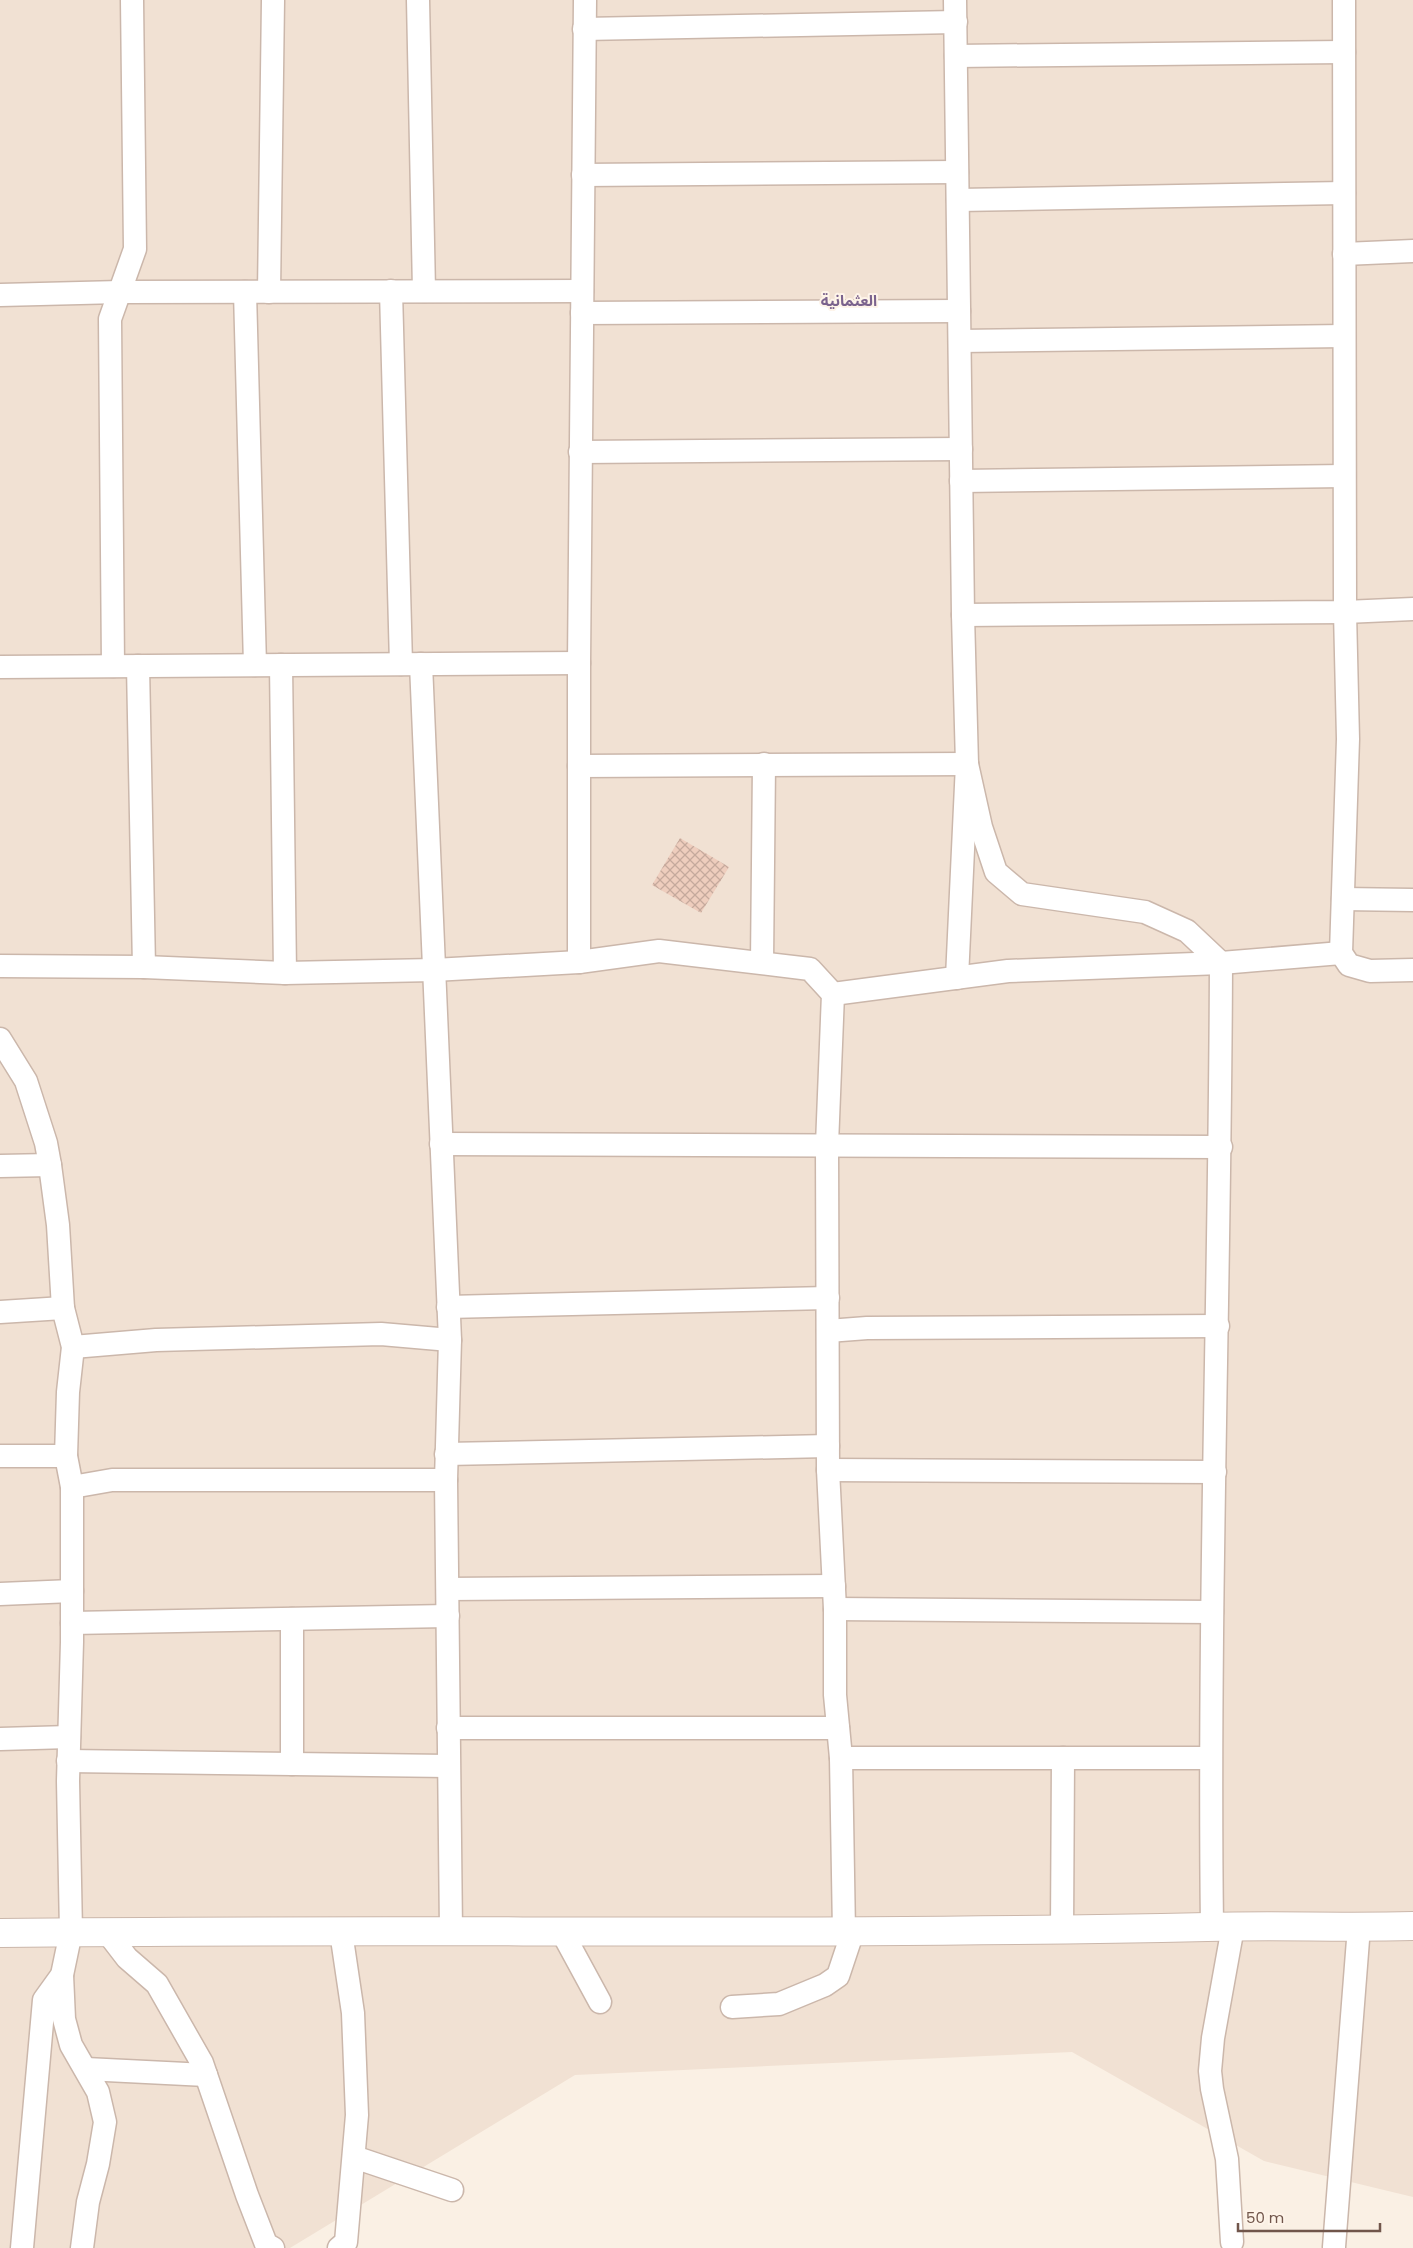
<svg xmlns="http://www.w3.org/2000/svg" width="1413" height="2248" viewBox="0 0 1413 2248" font-family="Poppins,'Noto Sans Arabic',sans-serif">
<defs>
<pattern id="building-cross-hatch" width="8" height="8" patternUnits="userSpaceOnUse" patternTransform="scale(1.25)"><rect width="8" height="8" fill="#eecdbd"/><path d="M0 0l8 8M0 8l8-8" fill="none" stroke="#c5a99c"/></pattern>
</defs>
<rect width="100%" height="100%" fill="#faf0e4"/>
<path fill="#f1e1d3" d="M0,0H1413V2197L1264,2161L1072,2052L575,2075L290,2248H0Z"/>
<path fill="url(#building-cross-hatch)" d="M680,838L729,867L701,913L652,885Z"/>
<g fill="none" stroke-linecap="round" stroke-linejoin="round">
<g stroke="#cbb7ab" stroke-width="25">
<g id="minor">
<path d="M418,0L424,291"/>
<path d="M955,0L963,615L967,764L957,978"/>
<path d="M1344,0L1345,612L1348,739L1341,953L1349,965L1370,971L1413,970"/>
<path d="M584,29L956,22"/>
<path d="M956,56L1344,52"/>
<path d="M583,175L957,172"/>
<path d="M958,200L1344,193"/>
<path d="M1344,254L1413,251"/>
<path d="M391,291L401,664"/>
<path d="M245,292L255,665"/>
<path d="M269,292L273,0"/>
<path d="M0,295L120,292L582,291"/>
<path d="M582,313L959,311"/>
<path d="M960,341L1344,336"/>
<path d="M580,452L961,449"/>
<path d="M961,481L1344,476"/>
<path d="M963,615L1345,612L1413,609"/>
<path d="M421,664L450,1340L446,1480L451,1931"/>
<path d="M281,665L285,973"/>
<path d="M113,666L110,319L135,249L132,0"/>
<path d="M138,666L144,967"/>
<path d="M0,667L579,663"/>
<path d="M967,764L981,827L996,872L1022,894L1145,912L1187,931L1221,963C1220,1284 1208,1605 1212,1927"/>
<path d="M579,766L967,764"/>
<path d="M1343,899L1413,900"/>
<path d="M579,962V663L585,0"/>
<path d="M762,962L764,764"/>
<path d="M0,966L144,967L285,973L434,970L579,962L659,951L810,969L833,994L827,1145L828,1470L835,1609V1695L841,1758L844,1932"/>
<path d="M833,994L1008,971L1221,963L1341,953"/>
<path d="M0,1039L26,1081L46,1143L50,1165L58,1225L63,1308L73,1347L68,1392L66,1456H0"/>
<path d="M441,1144L1221,1147"/>
<path d="M0,1166L50,1165"/>
<path d="M448,1307L828,1298"/>
<path d="M0,1312L63,1308"/>
<path d="M828,1331L867,1328L1218,1326"/>
<path d="M73,1347L156,1340L381,1334L450,1340"/>
<path d="M446,1454L828,1446"/>
<path d="M828,1470L1215,1472"/>
<path d="M72,1487L112,1480H446"/>
<path d="M448,1589L834,1586"/>
<path d="M0,1594L72,1591"/>
<path d="M835,1609L1212,1612"/>
<path d="M72,1623L448,1616"/>
<path d="M448,1728H838"/>
<path d="M0,1739L69,1737"/>
<path d="M841,1758H1210"/>
<path d="M68,1761L448,1766"/>
<path d="M292,1764V1619"/>
<path d="M1062,1931L1063,1758"/>
<path d="M107,1932L127,1958L157,1984L202,2063L247,2195L266,2244L273,2248"/>
<path d="M562,1932L600,2002"/>
<path d="M62,1975L64,2019L71,2045L98,2092L105,2122L98,2164L88,2202L82,2248"/>
<path d="M732,2007L779,2004L825,1985L838,1976L853,1931"/>
<path d="M86,2069L206,2075"/>
<path d="M354,2157L452,2190"/>
<path d="M1232,2242L1227,2159L1212,2089L1210,2071L1213,2038L1233,1927"/>
<path d="M1334,2247L1359,1927"/>
<path d="M22,2248L44,2000L62,1975L71,1932L68,1781L72,1642V1487L66,1456"/>
<path d="M339,2248L346,2242L357,2115L353,2013L341,1932"/>
</g>
</g>
<g stroke="#cbb7ab" stroke-width="30">
<path id="tertiary" d="M0,1933C402,1928 805,1936 1207,1927C1276,1925 1344,1928 1413,1926"/>
</g>
<use href="#minor" stroke="#fff" stroke-width="22"/>
<use href="#tertiary" stroke="#fff" stroke-width="28"/>
</g>
<g text-anchor="middle" dominant-baseline="central" stroke-width="4" stroke-linejoin="round" paint-order="stroke">
<g font-size="15" font-weight="bold" fill="#7b638d" stroke="#fef4e9">
<text x="849" y="300">العثمانية</text>
</g>
</g>
<path d="M1238 2223v8h142v-8" fill="none" stroke="#71564b" stroke-width="2.5"/>
<text x="1246" y="2223" font-size="15" fill="#71564b" stroke="#fef4e9" stroke-width="4" paint-order="stroke">50 m</text>
</svg>
